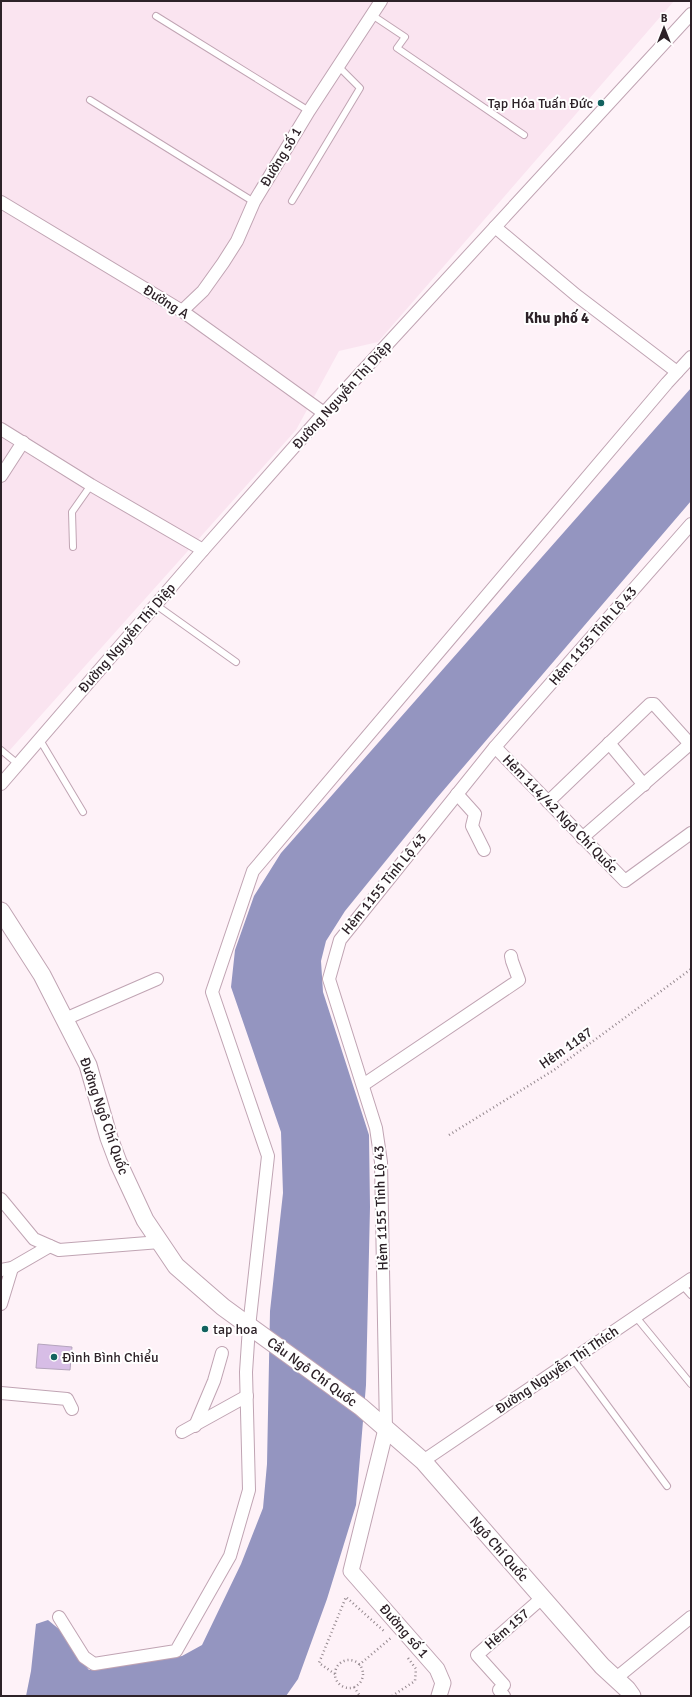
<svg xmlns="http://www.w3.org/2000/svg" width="692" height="1697" viewBox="0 0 692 1697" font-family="Signika,sans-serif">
<rect width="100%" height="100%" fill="#fef2f8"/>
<path fill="#fae4f0" d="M1,1H674L378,342L339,351L296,430L1,760Z"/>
<path fill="#9495c0" d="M691,388V501L436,799L345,911L326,941L321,961L323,992L369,1135L370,1207L366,1385L356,1505L327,1599L298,1679L286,1696H26L31,1671L36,1624L48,1620L60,1630L73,1650L89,1670L182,1656L202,1645L241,1564L263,1508L267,1464L270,1311L283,1193L281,1132L231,987L235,950L254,896L281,853Z"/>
<path fill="#d7bde6" stroke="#b5a5bd" d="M38,1344L72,1347L70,1370L36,1368Z"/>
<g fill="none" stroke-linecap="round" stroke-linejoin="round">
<g stroke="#c0a4b3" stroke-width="8">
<g id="service">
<path d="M372,15L405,37L397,48L524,135"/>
<path d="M156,16L309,111"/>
<path d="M90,100L254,202"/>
<path d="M292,201L360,88L338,66"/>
<path d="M73,547L72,512L91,485"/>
<path d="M156,605L236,662"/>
<path d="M40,740L83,812"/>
<path d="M1,750L18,764"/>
<path d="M682,1285L691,1295"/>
<path d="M636,1317L691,1384"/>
<path d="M573,1359L667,1486"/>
</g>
</g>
<g stroke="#c0a4b3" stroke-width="14">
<g id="minor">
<path d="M1,202L182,311L324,413"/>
<path d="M495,227L576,295L677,372"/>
<path d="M182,311L203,291L223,263L237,241L254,202L309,111L381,1"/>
<path d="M1,429L91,485L203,550"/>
<path d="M1,476L23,442"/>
<path d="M609,743L644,785"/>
<path d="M495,747L625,881L691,833"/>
<path d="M1,784L203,550L324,413L691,14"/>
<path d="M457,794L475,814L472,826L484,850"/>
<path d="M548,802L650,704H654L690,744"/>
<path d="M582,838L691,743"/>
<path d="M65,1019L157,979"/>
<path d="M363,1085L519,980L512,961L511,956"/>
<path d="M1,1199L34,1239L59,1250L160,1242"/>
<path d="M1,1270L12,1268L50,1246"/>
<path d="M1,1304L12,1268"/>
<path d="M1,1393L67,1399L72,1409"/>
<path d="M195,1426L214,1381L222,1353"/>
<path d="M386,1429L381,1162L376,1128L329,979L340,940L495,747L691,524"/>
<path d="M182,1432L247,1396"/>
<path d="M423,1461L691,1279"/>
<path d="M59,1617L84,1657L94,1664L176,1651L230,1556L249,1490L246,1372L249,1327L268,1156L212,992L253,871L667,383L691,357"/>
<path d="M615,1679L691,1617"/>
<path d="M504,1696L499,1690L504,1685L477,1655L542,1598"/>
</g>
</g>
<g stroke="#c0a4b3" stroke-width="17">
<path id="tertiary" d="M386,1429L351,1571L437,1669L443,1683L439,1696"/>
</g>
<g stroke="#c0a4b3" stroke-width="19">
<path id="secondary" d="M1,911L42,975L88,1065L109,1138L118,1162L145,1220L176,1266L223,1307L361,1407L423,1461L602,1666L627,1689L632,1696"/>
</g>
<g stroke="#94888e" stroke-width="2.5" stroke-dasharray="1 3" stroke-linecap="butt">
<path d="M449,1135L554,1070L691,969"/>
<circle cx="349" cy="1674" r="14"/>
<path d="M359,1665L392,1637"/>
<path d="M335,1674L319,1663L346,1597L385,1632"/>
<path d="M354,1687L360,1696"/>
<path d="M392,1696L415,1681L416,1669L408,1658"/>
</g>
<use href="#service" stroke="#fff" stroke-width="6"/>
<use href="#minor" stroke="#fff" stroke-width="12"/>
<use href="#tertiary" stroke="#fff" stroke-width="15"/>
<use href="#secondary" stroke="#fff" stroke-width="17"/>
</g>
<g fill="#12625f" stroke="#fff" stroke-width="1.5">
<circle cx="601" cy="103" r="4"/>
<circle cx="205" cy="1329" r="4"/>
<circle cx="54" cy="1357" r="4"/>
</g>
<g text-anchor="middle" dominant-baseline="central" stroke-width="4" stroke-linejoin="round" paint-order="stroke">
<g font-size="14" fill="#2d2228" stroke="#fff" text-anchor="start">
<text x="593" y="103" text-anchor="end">Tạp Hóa Tuấn Đức</text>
<text x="213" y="1329">tap hoa</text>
<text x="62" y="1357">Đình Bình Chiểu</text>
</g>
<g font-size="14" fill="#2d2228" stroke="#fff">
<text transform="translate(281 157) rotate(-59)">Đường số 1</text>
<text transform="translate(166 302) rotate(32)">Đường A</text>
<text transform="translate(342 395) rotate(-48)">Đường Nguyễn Thị Diệp</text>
<text transform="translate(593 636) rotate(-49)">Hẻm 1155 Tỉnh Lộ 43</text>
<text transform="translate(127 638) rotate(-49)">Đường Nguyễn Thị Diệp</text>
<text transform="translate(560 814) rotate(46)">Hẻm 114/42 Ngô Chí Quốc</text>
<text transform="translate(384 884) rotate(-51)">Hẻm 1155 Tỉnh Lộ 43</text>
<text transform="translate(566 1048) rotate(-35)">Hẻm 1187</text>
<text transform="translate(104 1116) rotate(71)">Đường Ngô Chí Quốc</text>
<text transform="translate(381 1208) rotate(-92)">Hẻm 1155 Tỉnh Lộ 43</text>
<text transform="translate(557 1370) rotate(-34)">Đường Nguyễn Thị Thích</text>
<text transform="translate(312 1372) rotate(36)">Cầu Ngô Chí Quốc</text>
<text transform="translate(499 1549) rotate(49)">Ngô Chí Quốc</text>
<text transform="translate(507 1629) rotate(-41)">Hẻm 157</text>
<text transform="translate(404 1631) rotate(49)">Đường số 1</text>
</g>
<g font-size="15" font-weight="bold" fill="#2d2228" stroke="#fff">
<text x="557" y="318">Khu phố 4</text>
</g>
</g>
<rect width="692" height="1697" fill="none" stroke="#2d2228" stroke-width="4"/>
<g transform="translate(664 28)" stroke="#ffffff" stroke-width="3" paint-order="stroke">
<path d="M0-3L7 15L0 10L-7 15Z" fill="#2d2228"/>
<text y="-6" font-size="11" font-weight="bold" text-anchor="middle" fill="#2d2228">B</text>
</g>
</svg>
